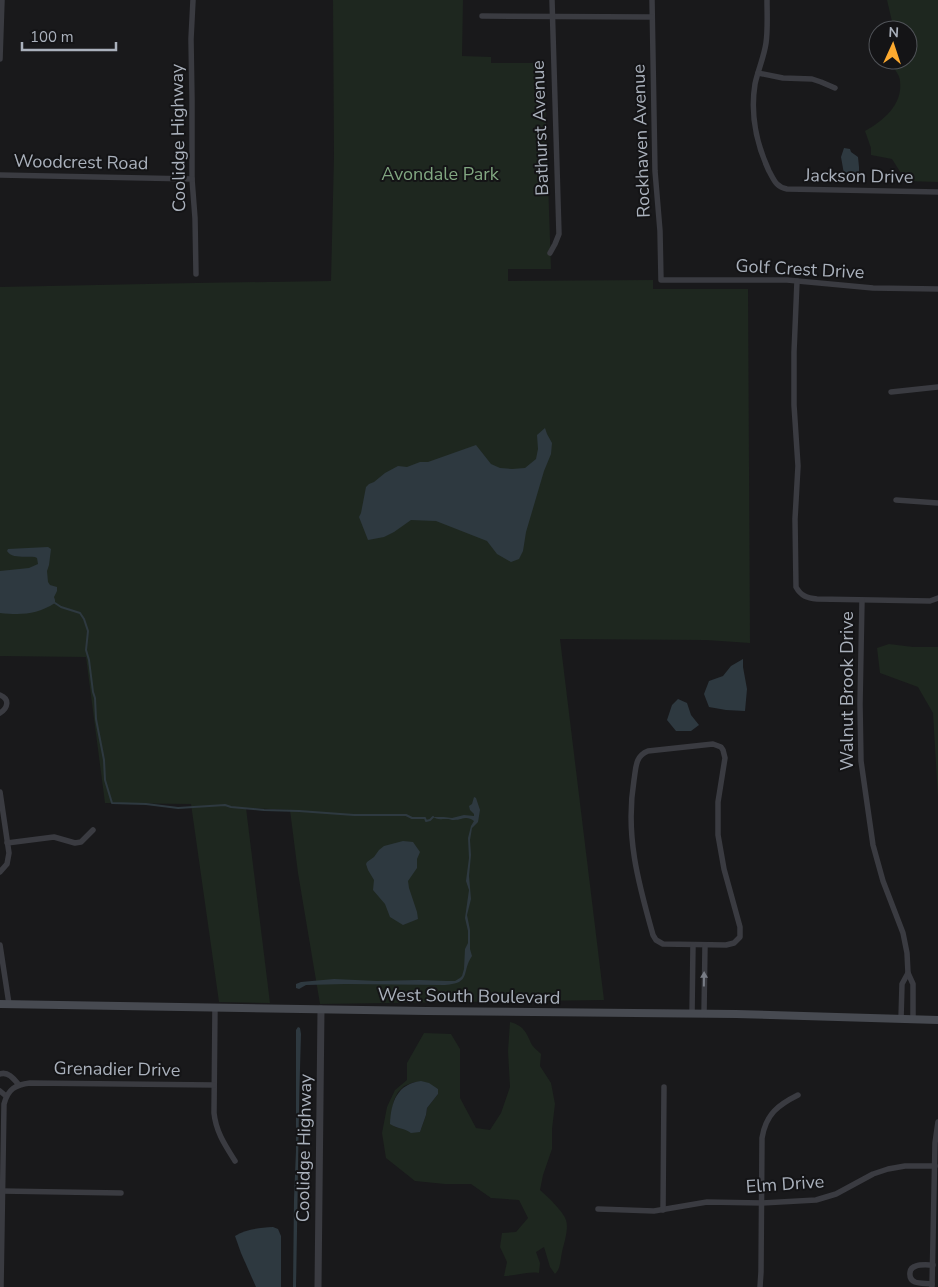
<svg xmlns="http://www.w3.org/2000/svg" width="938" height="1287" viewBox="0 0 938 1287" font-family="'Nunito Sans',sans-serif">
<rect width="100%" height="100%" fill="#19191b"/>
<g fill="#1e271f" fill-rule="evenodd">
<path d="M333,0H463L462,56L491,57V63H544L551,269H508V281L653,280V289H748L750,643L706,640L560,639L604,1000L320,1004L298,873L290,810L246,808L270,1003L219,1002L191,804L105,803L86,657L0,656V287L195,283L331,281L334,156Z"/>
<path d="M887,0H938V182L906,181L892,159L871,155V148L865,131C883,121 903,105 900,81C900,74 892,67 889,60H908V30H894Z"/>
<path d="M889,644L913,647H938V798L933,713L918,687L880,673L877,648Z"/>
<path d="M510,1022C524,1026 526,1032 532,1045C534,1048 538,1051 541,1054L540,1066L551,1083L555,1104L552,1129V1149L543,1175L540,1190C547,1196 563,1211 566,1220C569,1229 564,1243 562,1252C560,1261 561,1268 555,1274L550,1267L544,1247L536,1252L540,1263L539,1273C527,1271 516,1276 504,1276L507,1262L500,1247L502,1233L516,1232L528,1218L519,1200L491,1198L471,1184H445L415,1181L386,1158L382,1133L387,1107L395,1090L407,1080V1063L424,1033L451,1034L460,1049V1098L476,1128L490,1130L501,1113L510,1087L508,1051ZM414,1082L438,1089V1094L427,1108L426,1115L420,1132L395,1127L391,1118L394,1100L398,1092L404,1086Z"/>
</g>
<g fill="#2e3940">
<path d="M844,148L850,149L851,152L858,157L859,167V176C854,179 847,178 844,174L841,157Z"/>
<path d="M545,428L547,434L552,443L551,454L544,471L526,532L523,551L519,559L511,562L497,554L487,541L436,521L411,520L394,532L384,537L368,540L359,517L361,513L366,487L369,484L374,482L385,473L398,466L407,467L420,462H428L476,445L491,464L500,468L512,469L525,468L536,459L538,449L537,435Z"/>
<path d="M48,547L51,549L49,565L47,571L48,582L50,585L57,587V591L54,597L55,600V603C36,615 21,615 0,613V571L29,568L38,564L37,558L35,557C26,556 12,559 7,551L8,549Z"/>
<path d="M743,659V667L747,689L745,711L726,710L709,707L704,694L709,681L723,676L731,666Z"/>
<path d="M678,699L687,703L691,715L699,725L691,731H676L667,720L672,705Z"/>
<path d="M474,797L476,798L480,810L478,822L472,828L470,840L471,855L469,876L471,899L467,915L470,930V949L472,956C461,972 472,983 445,985L345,984L306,985L299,989L296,988V984L301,982L334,979L377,981L419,980L447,981H455L460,978L462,976L464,969L465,949L468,943V931L465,918L469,890L466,881L469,858L468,838L471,826L474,821C466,815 463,820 454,820C448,820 452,819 446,819C440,819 438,820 433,817H444L452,818L464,815L474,816V814L470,810L469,806L472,804Z"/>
<path d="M403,841L413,842L420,852L417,859V868L408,881L409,888L417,912L418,919L403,925L390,917L385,904L373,890L374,880L368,870L366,864L367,862L374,857L379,850L384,846Z"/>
<path d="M298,1027L300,1028L301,1034C298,1117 298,1201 296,1285V1287H293L294,1199L296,1151V1030Z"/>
<path d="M421,1081L429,1083L438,1089V1094L427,1108L426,1115L420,1132L411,1133C405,1128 397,1129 390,1124C391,1102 397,1084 421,1081Z"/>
<path d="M273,1227L278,1229L281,1236V1287H256L241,1253L235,1236C247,1229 259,1228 273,1227Z"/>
</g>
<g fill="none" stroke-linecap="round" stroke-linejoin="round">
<path stroke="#2e3940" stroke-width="2" d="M55,603L61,607L80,613L84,619L88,631L86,650L89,660L93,692L95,698L96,719L104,760L105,780L112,803L146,804L178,808L225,805L231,807L264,810L299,811L354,815H406L412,818H425L426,821L430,820L433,817"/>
<g stroke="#3a3b41" stroke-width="5.5">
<path d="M193,0L191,39L192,100V179L195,218L196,274"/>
<path d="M652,0L655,171L660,231L661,280H787L873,288L938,289"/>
<path d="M767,0C767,14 768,29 766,43C764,57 758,70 755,84C750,115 756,143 769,171C774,180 776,187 787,189L938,192"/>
<path d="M482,16L652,17"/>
<path d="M0,59L2,0"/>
<path d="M758,73L783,78L812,79L821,82L835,88"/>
<path d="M0,175L192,179"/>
<path d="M550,253L555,244L559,234L552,0"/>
<path d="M797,281L794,352V405L798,466L795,519L796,587C801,596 807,598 817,599L930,601L938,598"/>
<path d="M891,392L938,387"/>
<path d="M896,500L938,503"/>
<path d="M862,600L860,704L861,761L873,845L883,881L903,933L907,953L908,973L902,984L901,1019"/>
<path d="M0,695C10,699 8,708 0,713"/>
<path d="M713,744L721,747L723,750L725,758L718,802V835L724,869L740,927V937L734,943L726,945L663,944L656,940L653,935C638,882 625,835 634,780C636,768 635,756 648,751Z"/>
<path d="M0,792L9,853L7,864L0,872"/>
<path d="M7,843L54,837L75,843L81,842L93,830"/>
<path d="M0,945L9,1004"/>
<path d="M908,973L913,984V1019"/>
<path d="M215,1007L214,1113C216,1132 225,1145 235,1161"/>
<path d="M692,1014L693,945"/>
<path d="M704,1014L705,945"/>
<path d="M0,1074C8,1071 14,1079 19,1085"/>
<path d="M0,1091L6,1096"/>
<path d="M2,1191L121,1193"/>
<path d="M598,1209L654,1211L707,1202L762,1203L816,1200L836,1194L873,1174L888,1169L905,1166H935"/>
<path d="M663,1210L664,1087"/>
<path d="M932,1284C927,1283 920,1284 915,1282C908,1279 908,1268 916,1266C921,1264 928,1265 933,1265"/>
<path d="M1,1287L4,1104C8,1089 15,1085 30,1083L214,1085"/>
<path d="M760,1287L761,1272L762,1138C766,1114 778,1105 798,1095"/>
<path d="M932,1287L935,1143L938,1122"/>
</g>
<path stroke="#3a3b41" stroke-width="7" d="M318,1287L321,1009"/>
<path stroke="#474a51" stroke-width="8" d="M0,1004L426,1011L736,1014L938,1020"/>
</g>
<defs><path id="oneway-solid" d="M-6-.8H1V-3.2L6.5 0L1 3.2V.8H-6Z" transform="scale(1.25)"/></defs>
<use fill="#787c85" href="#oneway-solid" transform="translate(704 979) rotate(-89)"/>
<g text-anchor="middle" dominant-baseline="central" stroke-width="4" stroke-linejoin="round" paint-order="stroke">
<g font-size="18" fill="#aab1bc" stroke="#141416">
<text transform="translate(540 128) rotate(-92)">Bathurst Avenue</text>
<text transform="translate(178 138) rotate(-91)">Coolidge Highway</text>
<text transform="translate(641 141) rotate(-92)">Rockhaven Avenue</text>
<text transform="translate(81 162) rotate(1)">Woodcrest Road</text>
<text transform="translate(859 176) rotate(1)">Jackson Drive</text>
<text transform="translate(800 269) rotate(3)">Golf Crest Drive</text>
<text transform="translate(847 691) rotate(-90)">Walnut Brook Drive</text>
<text transform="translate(469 996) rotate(1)">West South Boulevard</text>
<text transform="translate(117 1069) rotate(1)">Grenadier Drive</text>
<text transform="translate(304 1148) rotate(-89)">Coolidge Highway</text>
<text transform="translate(785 1184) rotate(-4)">Elm Drive</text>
</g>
<g font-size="18" fill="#81a781" stroke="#141416">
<text x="440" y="174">Avondale Park</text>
</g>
</g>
<g transform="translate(893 45) rotate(3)"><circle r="24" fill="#141416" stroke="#505358"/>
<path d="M0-4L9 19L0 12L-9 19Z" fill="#fdaa2f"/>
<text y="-8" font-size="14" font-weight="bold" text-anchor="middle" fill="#aab1bc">N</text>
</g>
<path d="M22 42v8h94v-8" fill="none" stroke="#aab1bc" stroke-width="2.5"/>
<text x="30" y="42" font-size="15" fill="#aab1bc" stroke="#141416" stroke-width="4" paint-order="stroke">100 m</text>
</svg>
